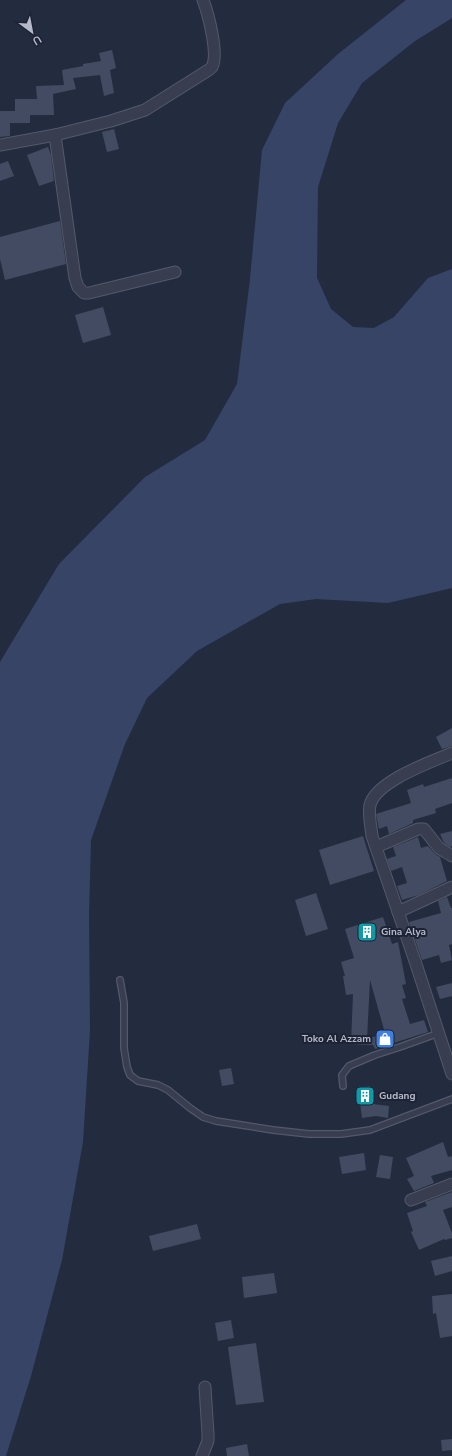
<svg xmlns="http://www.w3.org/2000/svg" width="452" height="1456" viewBox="0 0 452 1456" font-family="'Nunito Sans',sans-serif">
<rect width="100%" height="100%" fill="#232c3f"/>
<path fill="#374466" d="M406,0H452V18L415,41L362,83L338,123L318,187L317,278L331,309L353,327L374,328L394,317L428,278L452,269V588L388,603L316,599L280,604L197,651L147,698L125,744L91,840L89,914L90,1030L83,1142L62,1260L31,1376L6,1456H0V662L59,564L145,477L205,440L237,384L250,279L262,150L285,103L338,54Z"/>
<g fill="#424b61" fill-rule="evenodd">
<path d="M112,50L116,68L110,70L114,93L104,96L100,75L73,78L76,89L53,94L54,115H30V123H10V136L0,137V111H15V99H37L36,86L64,85L62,70L83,66V64L101,61L99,53Z"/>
<path d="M114,129L119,149L107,152L102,132Z"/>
<path d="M48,147L51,155L54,181L39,186L27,155Z"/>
<path d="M8,161L14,176L0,181V164Z"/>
<path d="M60,221L66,264L5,280L0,259V237Z"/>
<path d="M103,307L111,335L83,343L75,315Z"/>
<path d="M452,728V746L442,749L436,737Z"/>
<path d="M452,778V803L435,809L436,813L413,820V823L389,834L387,826L379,829L376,814L411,803L407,790L423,784L424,787Z"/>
<path d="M452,831V846L450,847L444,843L440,834Z"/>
<path d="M363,836L374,871L330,885L319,850Z"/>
<path d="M418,837L421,848L428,846L434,853L440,857L447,881L419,895L402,900L397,886L407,883L402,867L391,871L387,859L396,856L393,847Z"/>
<path d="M316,893L328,929L306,936L295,900Z"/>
<path d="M447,897L451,908H452V944L449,945L452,960L441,963L439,955L422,960L409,922L441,913L438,901Z"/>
<path d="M383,917L392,944L398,942L406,984L402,985L406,998L402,999L410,1024L424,1020L428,1032L375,1049L373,1045L351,1044L353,994L346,995L343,976H345L341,962L354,958L345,929ZM370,980L385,1033L367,1039Z"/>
<path d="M452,983V996L440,999L436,987Z"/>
<path d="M231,1068L234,1084L222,1086L219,1070Z"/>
<path d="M370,1086L373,1104L389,1106L388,1118L376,1116L362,1118L358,1087Z"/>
<path d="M443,1142L448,1157L452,1156V1170L431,1176L434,1183L414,1191L407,1179L414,1176L406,1158Z"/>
<path d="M364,1153L366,1170L342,1174L339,1157Z"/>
<path d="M380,1155L393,1157L390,1179L376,1177Z"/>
<path d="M452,1192V1207L443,1210L452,1233V1238L445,1240L444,1239L419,1250L411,1232L413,1231L407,1213L427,1206L425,1202Z"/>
<path d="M197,1224L201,1239L153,1251L149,1236Z"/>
<path d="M452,1256V1271L435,1276L431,1261Z"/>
<path d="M274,1273L277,1293L244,1298L242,1277Z"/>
<path d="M452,1294V1336L440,1338L436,1313L433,1314L432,1296Z"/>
<path d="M231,1320L234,1338L218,1341L215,1323Z"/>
<path d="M256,1343L264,1402L236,1405L228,1347Z"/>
<path d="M452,1439V1450L442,1451L441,1440Z"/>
<path d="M247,1444L249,1456H227L226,1448Z"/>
</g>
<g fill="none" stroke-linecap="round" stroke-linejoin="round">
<g stroke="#53596a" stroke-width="8">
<g id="lane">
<path d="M120,980L124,1003V1048L127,1067L130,1075L138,1081L158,1085L168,1090L190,1108L203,1117L216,1121L273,1130L309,1134H341L370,1130L452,1099"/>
<path d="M343,1086L342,1075L349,1066L375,1055L400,1047L439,1033"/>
</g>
</g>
<g stroke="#53596a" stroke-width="13">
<g id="street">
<path d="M55,135L75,278L78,287L84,293H89L175,272"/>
<path d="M0,145L55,135L111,121L145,110L207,71C209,70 211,68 212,67C219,54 208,13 203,0"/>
<path d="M452,753C431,762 376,781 370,805C368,814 371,826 372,836L416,964L452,1074"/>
<path d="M376,847L418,829H424L439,848L452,856"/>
<path d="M398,912L452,887"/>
<path d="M411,1200L452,1184"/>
<path d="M202,1456L208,1441V1434L205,1387"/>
</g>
</g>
<use href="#lane" stroke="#383e4f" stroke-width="5.5"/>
<use href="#street" stroke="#383e4f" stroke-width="11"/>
</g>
<defs>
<g id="building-square" transform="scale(1)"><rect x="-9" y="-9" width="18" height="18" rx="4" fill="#0f9aa8" stroke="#1d2334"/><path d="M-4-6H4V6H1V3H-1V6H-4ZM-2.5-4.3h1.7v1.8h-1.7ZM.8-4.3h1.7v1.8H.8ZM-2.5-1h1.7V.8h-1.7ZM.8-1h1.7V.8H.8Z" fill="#fff"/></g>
<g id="shop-square" transform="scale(1)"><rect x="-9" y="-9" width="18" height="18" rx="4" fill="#3f7fe0" stroke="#1d2334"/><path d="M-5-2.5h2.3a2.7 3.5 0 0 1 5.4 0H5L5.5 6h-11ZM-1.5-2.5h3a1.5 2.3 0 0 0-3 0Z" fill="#fff"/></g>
</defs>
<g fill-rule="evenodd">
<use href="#building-square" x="367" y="932"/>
<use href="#shop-square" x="385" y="1039"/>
<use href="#building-square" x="365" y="1096"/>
</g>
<g text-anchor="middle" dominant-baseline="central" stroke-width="4" stroke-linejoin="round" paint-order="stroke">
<g font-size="10" font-weight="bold" fill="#b4b9ca" stroke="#1d2334" text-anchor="start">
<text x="381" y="932">Gina Alya</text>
<text x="371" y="1039" text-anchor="end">Toko Al Azzam</text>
<text x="379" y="1096">Gudang</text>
</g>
</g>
<g transform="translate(32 32) rotate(148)" stroke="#1d2334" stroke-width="3" paint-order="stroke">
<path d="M0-3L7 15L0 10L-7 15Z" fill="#b4b9ca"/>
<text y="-6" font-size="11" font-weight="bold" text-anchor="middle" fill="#b4b9ca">U</text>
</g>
</svg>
